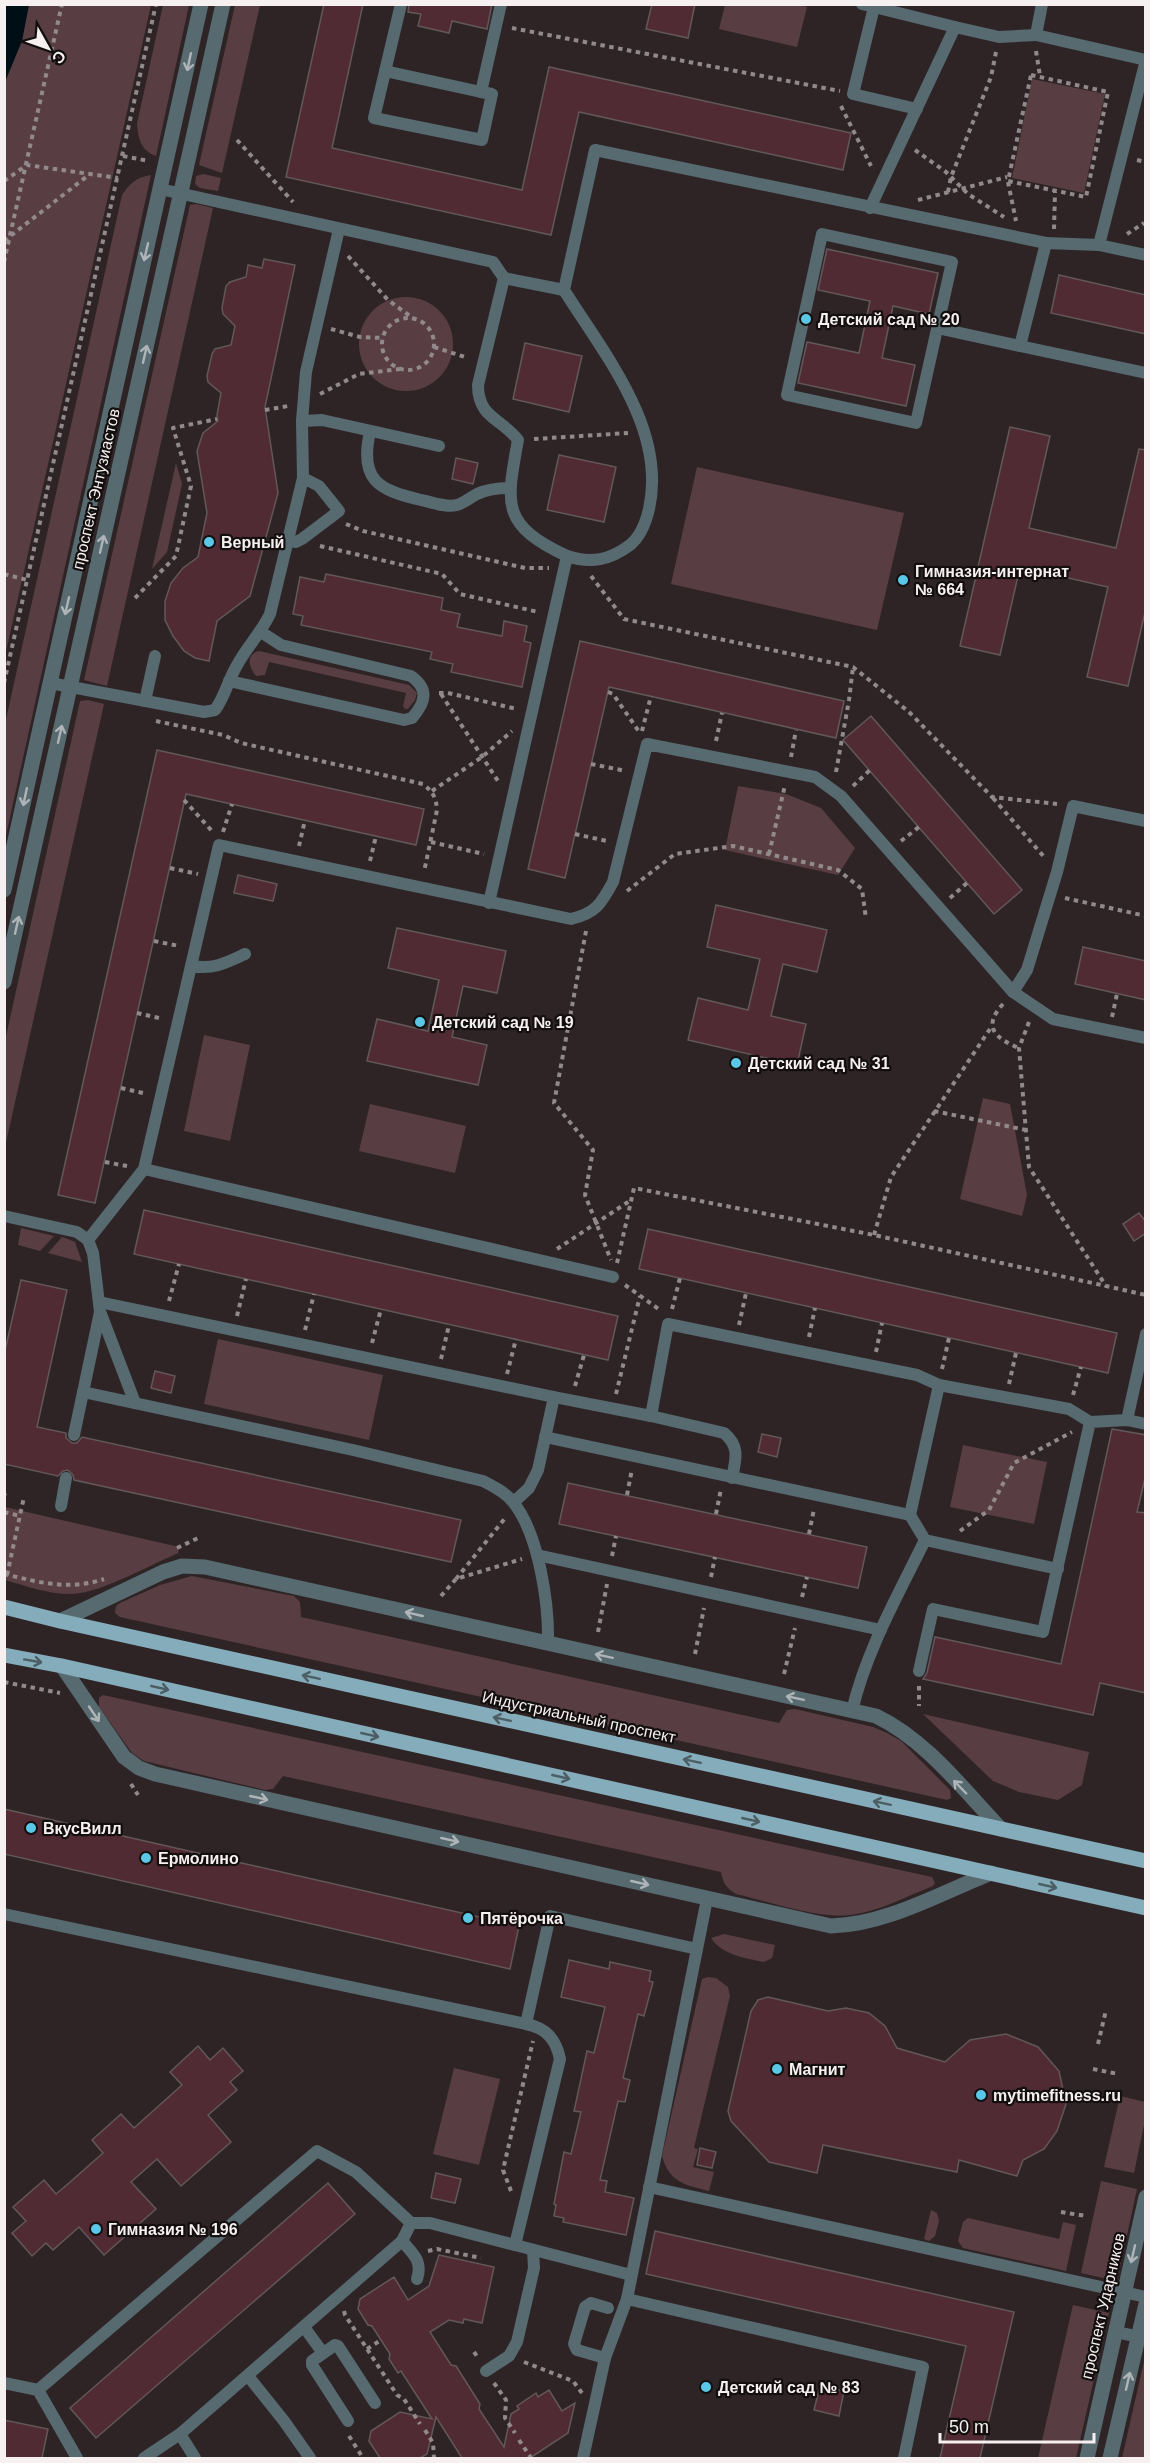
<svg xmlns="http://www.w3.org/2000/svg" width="1150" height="2463" viewBox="0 0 1150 2463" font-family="Helvetica,sans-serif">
<rect width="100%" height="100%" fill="#2e2426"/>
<g fill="#583e43">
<path d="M797,4L807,7L797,47L719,29L725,5Z"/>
<path d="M5,5H151L5,656Z"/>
<path d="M163,5H189L156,156C141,151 138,138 137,124Z"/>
<path d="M235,5H260L222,173L199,165Z"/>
<path d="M1032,79L1105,94L1084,193L1012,178Z"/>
<path d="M203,174L221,178L218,191L200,188L195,184L196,176Z"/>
<path d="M151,175L5,840V724L122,195C130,183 137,177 151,175Z"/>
<path d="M196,204L213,208L107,686L84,680L190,205Z"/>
<circle cx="406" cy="344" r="47"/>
<path d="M176,463L182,484L167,552L152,569Z"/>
<path d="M697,467L904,513L877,630L671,584Z"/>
<path d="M259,651L409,685L417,693L415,700L408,709H405L403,706L406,693L269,662L265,675L256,676C249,668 245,654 259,651Z"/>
<path d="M88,700L104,704L5,1147V1041L80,701Z"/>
<path d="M738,786L786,794L821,808L855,848L838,875L725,850Z"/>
<path d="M204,1035L250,1045L230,1141L184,1131Z"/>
<path d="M983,1098L1010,1104L1027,1195L1022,1216L960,1199Z"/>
<path d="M370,1104L466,1126L455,1173L359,1151Z"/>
<path d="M21,1228L54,1236L40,1251L18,1245Z"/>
<path d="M62,1237L75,1242L82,1262L48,1253Z"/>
<path d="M218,1339L383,1375L369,1440L204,1404Z"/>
<path d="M963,1445L1047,1462L1034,1524L950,1507Z"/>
<path d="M5,1507L179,1547L178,1553C150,1565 103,1592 73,1594C51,1595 26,1586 5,1580Z"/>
<path d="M192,1576L294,1596L300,1602L301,1617L779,1723L787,1710L795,1709L873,1727L887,1733L901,1741L950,1790L951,1798L947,1800L120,1617L115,1613L116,1606L120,1603L160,1585Z"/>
<path d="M103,1695L932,1877L935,1883L933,1886C907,1896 878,1912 850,1915C819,1919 767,1901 736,1894C726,1888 723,1883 721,1872L283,1776L273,1789L265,1790L144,1761L132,1753L99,1707V1698Z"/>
<path d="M923,1714L1089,1752L1082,1785L1058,1800L1019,1792L993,1781Z"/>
<path d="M724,1934L775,1945L772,1958L764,1962C745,1958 722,1955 711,1938Z"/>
<path d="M708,1977L716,1978L728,1987L730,1996L694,2148L698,2149L693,2167L714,2172L709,2191C685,2185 669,2182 662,2156L702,1979Z"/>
<path d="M454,2068L500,2079L479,2165L433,2154Z"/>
<path d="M1120,2096L1145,2102V2120L1134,2173L1104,2167Z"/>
<path d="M1101,2181L1137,2189L1117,2281L1081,2273Z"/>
<path d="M931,2210L937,2213L939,2221L935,2236L929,2241L924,2239Z"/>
<path d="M968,2218L1059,2239L1063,2222L1076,2225L1066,2271L963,2248L958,2241L963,2222Z"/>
<path d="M1073,2305L1109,2313L1076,2458H1038Z"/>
<path d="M1145,2357V2458H1122Z"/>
</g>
<path fill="#000f16" d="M5,4L29,5L22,41L5,82Z"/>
<g fill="#512b33" stroke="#625759" stroke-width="1.5">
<path d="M324,4H363L332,148L522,190L549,67L851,133L843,170L579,112L551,235L286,177Z"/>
<path d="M409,4H492L487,29L452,21L449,33L418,26L421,14L408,12Z"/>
<path d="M652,4H695L688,38L646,29Z"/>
<path d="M827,249L938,273L929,314L893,306L882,358L915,365L906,406L798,383L807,342L859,353L870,301L818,290Z"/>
<path d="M264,259L295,265L265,407L278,493L250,596L217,621L209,661L195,658L184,651L173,636L165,620V601L171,583L183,568L198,557L207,513L197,451L203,433L218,421L217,415L221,393L208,382L207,376L212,354L215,349L231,345L235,326L223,314L222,308L226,286L230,282L246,277L248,265L262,268Z"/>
<path d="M1059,275L1146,295V334L1051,313Z"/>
<path d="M525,343L582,356L569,412L513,399Z"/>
<path d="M1010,427L1050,436L1029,528L1116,548L1139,449L1146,450V608L1128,686L1087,677L1108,587L1020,567L1000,655L960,646Z"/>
<path d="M559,455L616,467L604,522L547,510Z"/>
<path d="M456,458L478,463L473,484L452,479Z"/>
<path d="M326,574L443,598L441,610L460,614L457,627L502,636L504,621L527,626L524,641L531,643L522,687L451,672L453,664L430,659L432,652L301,625L303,616L293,614L300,577L324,582Z"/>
<path d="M580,641L844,701L836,738L609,687L565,878L528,869Z"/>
<path d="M871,716L1022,890L994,914L843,740Z"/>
<path d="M157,750L424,809L416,845L186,794L95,1203L58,1195Z"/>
<path d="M238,875L277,884L273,901L234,893Z"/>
<path d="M716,905L827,930L817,972L783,964L771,1016L806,1024L797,1065L688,1040L698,998L748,1010L760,959L707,947Z"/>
<path d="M397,928L506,951L497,993L463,986L452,1037L487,1045L478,1085L367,1061L377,1019L428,1031L439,980L388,968Z"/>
<path d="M1083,947L1146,961V1000L1075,984Z"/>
<path d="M144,1210L618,1316L608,1360L134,1254Z"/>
<path d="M1139,1213L1146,1222V1233L1134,1241L1123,1224Z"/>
<path d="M648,1229L1117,1333L1108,1373L639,1269Z"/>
<path d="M21,1280L67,1290L37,1427L66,1433V1438L72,1443H77L82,1437L461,1520L451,1562L74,1480L73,1475L68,1470L63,1471L58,1476L4,1464V1355Z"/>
<path d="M155,1371L175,1376L171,1393L151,1388Z"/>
<path d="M1112,1429L1146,1435V1474L1137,1512L1146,1513V1693L1100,1683L1093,1715L923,1679L927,1673L935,1637L1061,1664Z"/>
<path d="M762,1434L781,1438L777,1457L758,1452Z"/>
<path d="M568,1483L867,1547L858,1588L559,1524Z"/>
<path d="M4,1809L519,1926L510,1969L4,1854Z"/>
<path d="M569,1960L609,1969L610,1962L651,1971L649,1981L653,1982L644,2016L638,2014L623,2078L630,2080L625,2102L618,2101L600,2180L607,2181L605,2192L634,2198L626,2235L563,2222L564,2218L554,2216L556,2205L554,2204L564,2152L571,2154L581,2112L574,2111L587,2051L594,2053L605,2007L561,1997Z"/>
<path d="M768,1997L828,2011L846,2008L869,2013L885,2026L897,2048L945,2062L970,2040L1006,2034L1038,2047L1059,2071L1066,2104L1057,2131L1044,2149L1023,2160L1017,2176L959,2160L957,2172L823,2145L817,2173L769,2162L731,2121L728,2111L751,2011L758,2000Z"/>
<path d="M198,2046L210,2060L223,2048L243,2071L230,2082L237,2090L208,2115L231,2142L181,2186L157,2159L131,2182L156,2209L104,2255L79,2227L53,2250L46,2243L32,2256L12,2233L26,2221L13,2207L44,2180L56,2194L69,2183L103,2153L92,2140L121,2114L134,2128L182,2085L170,2072Z"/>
<path d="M700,2148L716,2152L712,2168L697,2165Z"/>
<path d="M436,2173L461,2179L455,2203L431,2198Z"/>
<path d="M328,2183L355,2214L96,2438L70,2408Z"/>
<path d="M655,2231L1014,2312L980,2458H940L966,2346L646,2274Z"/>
<path d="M439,2255L494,2267L482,2323L464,2319L463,2323L449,2320L430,2332L451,2365L456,2366L480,2404L479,2409L504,2447L511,2414L519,2409L517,2406L536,2393L538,2397L549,2390L562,2411L575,2403L568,2433L530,2458H462L436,2417L427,2454L420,2458H380L369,2441L371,2431L400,2412L432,2419L401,2371L398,2373L389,2359L390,2354L372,2326L368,2325L358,2309L360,2299L394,2277L408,2300L429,2286Z"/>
<path d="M820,2386L844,2391L839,2416L814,2410Z"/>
<path d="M4,2420L48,2429L42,2458H4Z"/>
</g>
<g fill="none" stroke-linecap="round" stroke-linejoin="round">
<g stroke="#91898b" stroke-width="4" stroke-dasharray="4.5 4.5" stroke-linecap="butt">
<path d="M512,28L840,91"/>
<path d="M1036,51L1040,76"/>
<path d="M1031,75L1108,92L1086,197L1008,181Z"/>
<path d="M841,106L871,166"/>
<path d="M237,140L293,202"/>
<path d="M915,150L946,172L968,194L1004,217"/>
<path d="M123,156L149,161"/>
<path d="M1137,160L1146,162"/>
<path d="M4,181L27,165L118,178"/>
<path d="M1008,182L1016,221"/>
<path d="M948,192L951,177L991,77L996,52"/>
<path d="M918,200L1007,177"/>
<path d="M1054,229L1055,192"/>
<path d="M1127,234L1144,223"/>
<path d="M4,241L90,174"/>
<path d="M348,256L388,300L414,319"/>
<path d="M4,262L62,4"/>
<circle cx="408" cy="344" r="26"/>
<path d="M331,329L360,337L383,338"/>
<path d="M434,347L468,358"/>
<path d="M320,394L359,374L400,369"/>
<path d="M265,410L288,406"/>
<path d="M534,439L628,433"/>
<path d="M346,524L363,531L525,568H549"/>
<path d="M320,546L442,574L460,594L538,612"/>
<path d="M4,574L27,580"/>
<path d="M591,576L624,619L853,667L909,712L992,797L1057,804"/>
<path d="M135,598L176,556L191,486L173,428L217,419"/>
<path d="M4,683L156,4"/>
<path d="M608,692L613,694L640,733"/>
<path d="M439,693H448L517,709"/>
<path d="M441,694L500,784"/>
<path d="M156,721L223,735L241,743L423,784C433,792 436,797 437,810L424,872"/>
<path d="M642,731L651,696"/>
<path d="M716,741L722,713"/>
<path d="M791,757L796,730"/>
<path d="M591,764L626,771"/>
<path d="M836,772L849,700L853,667"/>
<path d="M853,786L870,770"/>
<path d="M432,791L482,757L512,731"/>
<path d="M993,798L1045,858"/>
<path d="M184,800L212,831"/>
<path d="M223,832L232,804"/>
<path d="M575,834L607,841"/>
<path d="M901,841L919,827"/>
<path d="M431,842L484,854"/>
<path d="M299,846L305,820"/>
<path d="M769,854L785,785"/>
<path d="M370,861L376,836"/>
<path d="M170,868L198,874"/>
<path d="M627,891L675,854L733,846L838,870L862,889L866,919"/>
<path d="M950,898L967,883"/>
<path d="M1065,898L1146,916"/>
<path d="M586,931L554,1103L593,1150L585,1195L611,1260"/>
<path d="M154,941L179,946"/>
<path d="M1003,1004C982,1027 995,1038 1019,1048"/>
<path d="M137,1013L163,1019"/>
<path d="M1112,1017L1117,994"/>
<path d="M1029,1022L1019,1048L1029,1167L1106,1286L1146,1295"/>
<path d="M121,1088L147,1094"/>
<path d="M934,1111L1026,1130"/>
<path d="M105,1162L127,1166"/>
<path d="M874,1235L891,1177L992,1026"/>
<path d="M557,1249L631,1200"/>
<path d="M617,1263L634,1188L874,1235L1106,1286"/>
<path d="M625,1285L660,1310"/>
<path d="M169,1301L179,1264"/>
<path d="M672,1309L680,1278"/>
<path d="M237,1316L246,1279"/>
<path d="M739,1325L746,1293"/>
<path d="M305,1330L314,1294"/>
<path d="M809,1337L815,1308"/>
<path d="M372,1343L381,1309"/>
<path d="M876,1352L882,1323"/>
<path d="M441,1359L449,1325"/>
<path d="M942,1369L949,1338"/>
<path d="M507,1374L516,1339"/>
<path d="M1009,1384L1016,1353"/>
<path d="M575,1386L584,1355"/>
<path d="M616,1394L640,1296"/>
<path d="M1073,1395L1081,1367"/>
<path d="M627,1495L632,1469"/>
<path d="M4,1496L5,1493"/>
<path d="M4,1512L20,1516"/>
<path d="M716,1514L721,1489"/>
<path d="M960,1531L989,1510L1014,1463L1072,1432"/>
<path d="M809,1534L814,1509"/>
<path d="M177,1548L198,1538"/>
<path d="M612,1556L616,1536"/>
<path d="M4,1574C38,1582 69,1591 104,1579"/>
<path d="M7,1575L24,1497"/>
<path d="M711,1577L715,1557"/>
<path d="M456,1579L506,1517"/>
<path d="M441,1596L456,1579L522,1559"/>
<path d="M802,1597L807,1577"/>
<path d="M598,1632L607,1584"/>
<path d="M695,1654L704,1608"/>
<path d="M784,1674L795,1628"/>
<path d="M4,1682L60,1693"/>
<path d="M919,1686V1706"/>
<path d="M131,1784L138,1795"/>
<path d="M1098,2044L1106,2010"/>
<path d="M1093,2069L1118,2074"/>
<path d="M511,2191L503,2170L533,2041"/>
<path d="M1061,2212L1086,2216"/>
<path d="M428,2251L437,2249L481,2258"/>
<path d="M344,2311L345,2315L397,2395L404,2399L420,2424"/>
<path d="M367,2349L381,2340"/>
<path d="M474,2352L479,2359"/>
<path d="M524,2362L573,2381L582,2393"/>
<path d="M494,2383L506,2400L505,2418L515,2433"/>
<path d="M425,2430L433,2443L434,2458"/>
<path d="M349,2436L363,2458"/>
<path d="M519,2440L531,2458"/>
</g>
<g stroke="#566a70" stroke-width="12">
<path d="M401,4L374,118L482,140L492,94L481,92L501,4"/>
<path d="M862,4L955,27"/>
<path d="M874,7L853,94L917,109"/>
<path d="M1036,35L1146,60"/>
<path d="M1146,60L1099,245L1146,255"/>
<path d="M385,71L481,92"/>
<path d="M160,189L493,262L504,278L564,290"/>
<path d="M870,208L955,27L999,37L1036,35L1042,4"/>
<path d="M822,234L952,262L916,423L787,395Z"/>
<path d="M1099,245L1046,243L1020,346L1146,373"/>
<path d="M504,278L478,385C478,418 501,418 518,440C506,505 501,525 567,556"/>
<path d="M937,328L1020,346"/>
<path d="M302,421L322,420L439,446"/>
<path d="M370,432C359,480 378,490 421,500C432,502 446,508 457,505C464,503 471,497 477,494C488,489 498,488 509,488"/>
<path d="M288,541L296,542L302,539L339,511L319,486L303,478"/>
<path d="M229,681L404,720L412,718C426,702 429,689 411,676L281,645L261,632"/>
<path d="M50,683L204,712L215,710C225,696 228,681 236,667C246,648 261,633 270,614L303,478L302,421L306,372L339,229"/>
<path d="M145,701L155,656"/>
<path d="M489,903L567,556C591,564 610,560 630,545C641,536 646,522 649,509C667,429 604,354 564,290L595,150L1046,243"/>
<path d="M191,966C213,970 226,963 245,954"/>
<path d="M1013,992L1027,970L1057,872L1073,806L1146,821"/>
<path d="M144,1169L613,1277"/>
<path d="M4,1216L77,1232L88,1240L93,1253L100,1312L74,1435"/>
<path d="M88,1240L144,1169L219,845L571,919C596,913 601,904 613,882L647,744L815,777L841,796L1013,992L1053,1019L1146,1038"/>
<path d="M99,1302L554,1397L651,1416L724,1433C740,1446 736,1459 732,1478"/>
<path d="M101,1314L135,1403"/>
<path d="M939,1385L910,1515L925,1540L1058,1569"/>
<path d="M83,1392L353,1450L483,1481C494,1487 505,1492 513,1502C539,1534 549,1604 548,1644"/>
<path d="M651,1416L668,1324L917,1375L939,1385L1069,1409L1090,1422"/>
<path d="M1127,1420L1146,1334"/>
<path d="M545,1437L910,1515"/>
<path d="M514,1502L529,1488L538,1470L554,1397"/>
<path d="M61,1506L66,1478"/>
<path d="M537,1555L881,1630"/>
<path d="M919,1671L933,1609L1043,1632L1090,1422L1127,1420L1146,1424"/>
<path d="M852,1711C866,1651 898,1595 925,1540"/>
<path d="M4,1914L526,2024L550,1916L697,1949"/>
<path d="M649,2187L1146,2297"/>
<path d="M402,2241C413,2254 423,2261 417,2279"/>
<path d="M515,2245L631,2275"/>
<path d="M627,2299L923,2367L904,2458"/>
<path d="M304,2327L323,2353"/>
<path d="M1115,2332L1146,2338"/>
<path d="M605,2358L577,2350L574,2344L585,2307L591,2303L608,2308"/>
<path d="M486,2371L509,2356L517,2342L534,2268L533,2250"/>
<path d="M248,2376L284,2421L310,2458"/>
<path d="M4,2383L38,2390L77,2458"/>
<path d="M38,2390L317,2151L356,2172L411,2223"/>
<path d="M348,2421L312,2365V2361L335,2345L338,2346L375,2403"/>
<path d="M180,2434L402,2241L411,2223H430L515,2245L560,2059C556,2039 546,2028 526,2024"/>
<path d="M144,2458L180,2434L195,2458"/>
<path d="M583,2458L605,2358L627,2299L707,1899"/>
</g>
<g stroke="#566a70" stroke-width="15">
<path d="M60,1621L163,1572L182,1566L205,1567L876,1716C926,1740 963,1789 1001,1829"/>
<path d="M62,1666L124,1757L139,1768L155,1774L831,1926C885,1925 941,1893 991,1873"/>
</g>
<g stroke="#566a70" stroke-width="15">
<path d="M4,890L201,4"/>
<path d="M4,982L223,4"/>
<path d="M1087,2458L1146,2197"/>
<path d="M1110,2458L1146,2304"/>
</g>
<g stroke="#84acba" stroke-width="15">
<path d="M4,1607L60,1621L1146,1861"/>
<path d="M4,1655L62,1666L1146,1908"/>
</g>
</g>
<defs><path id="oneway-shaft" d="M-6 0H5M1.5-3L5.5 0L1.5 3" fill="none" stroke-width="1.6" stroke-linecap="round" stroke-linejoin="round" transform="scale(1.5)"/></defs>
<g stroke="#aeb4b7">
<use href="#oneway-shaft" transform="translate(189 62) rotate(102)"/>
<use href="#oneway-shaft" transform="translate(146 252) rotate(103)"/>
<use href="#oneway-shaft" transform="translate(145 354) rotate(-77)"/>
<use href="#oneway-shaft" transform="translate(102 544) rotate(-77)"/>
<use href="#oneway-shaft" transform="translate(67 606) rotate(103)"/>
<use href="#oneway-shaft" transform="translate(60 734) rotate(-77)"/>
<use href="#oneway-shaft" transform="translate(25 797) rotate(102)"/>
<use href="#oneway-shaft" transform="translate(17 925) rotate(-77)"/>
<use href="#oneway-shaft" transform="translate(414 1614) rotate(-167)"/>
<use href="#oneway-shaft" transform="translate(604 1656) rotate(-168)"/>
<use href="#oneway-shaft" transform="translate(795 1698) rotate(-168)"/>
<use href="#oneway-shaft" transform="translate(94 1714) rotate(56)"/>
<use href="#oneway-shaft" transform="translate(960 1787) rotate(-134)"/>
<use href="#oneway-shaft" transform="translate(259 1798) rotate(13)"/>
<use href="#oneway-shaft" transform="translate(450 1840) rotate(13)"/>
<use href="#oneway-shaft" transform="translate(640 1883) rotate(13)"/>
<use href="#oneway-shaft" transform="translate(1133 2254) rotate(103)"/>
<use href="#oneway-shaft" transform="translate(1128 2381) rotate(-77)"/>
</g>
<g stroke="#4c5e64">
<use href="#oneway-shaft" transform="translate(33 1661) rotate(10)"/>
<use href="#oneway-shaft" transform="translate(311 1677) rotate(-168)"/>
<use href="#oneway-shaft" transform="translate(160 1688) rotate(13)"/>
<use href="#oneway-shaft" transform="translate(502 1719) rotate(-168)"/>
<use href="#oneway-shaft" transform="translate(370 1735) rotate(13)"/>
<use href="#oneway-shaft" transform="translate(692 1761) rotate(-168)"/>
<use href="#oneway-shaft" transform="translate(561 1777) rotate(13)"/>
<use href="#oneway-shaft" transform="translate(882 1803) rotate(-168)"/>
<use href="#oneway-shaft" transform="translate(751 1820) rotate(13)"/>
<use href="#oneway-shaft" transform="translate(1048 1886) rotate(13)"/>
</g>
<g fill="#5bc7e7" stroke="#130f0f" stroke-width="2">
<circle cx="806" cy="319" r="6"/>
<circle cx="209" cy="542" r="6"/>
<circle cx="903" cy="580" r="6"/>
<circle cx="420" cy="1022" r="6"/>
<circle cx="736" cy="1063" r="6"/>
<circle cx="31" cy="1828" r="6"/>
<circle cx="146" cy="1858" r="6"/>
<circle cx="468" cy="1918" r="6"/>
<circle cx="777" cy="2069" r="6"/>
<circle cx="981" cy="2095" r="6"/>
<circle cx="96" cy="2229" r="6"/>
<circle cx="706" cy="2387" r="6"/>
</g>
<g text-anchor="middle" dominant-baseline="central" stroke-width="4.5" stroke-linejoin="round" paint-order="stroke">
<g font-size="16" font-weight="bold" fill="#f6f0f1" stroke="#130f0f" text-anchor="start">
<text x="818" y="319">Детский сад № 20</text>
<text x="221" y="542">Верный</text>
<text x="915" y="571">Гимназия-интернат<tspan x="915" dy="18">№ 664</tspan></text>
<text x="432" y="1022">Детский сад № 19</text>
<text x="748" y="1063">Детский сад № 31</text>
<text x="43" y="1828">ВкусВилл</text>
<text x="158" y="1858">Ермолино</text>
<text x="480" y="1918">Пятёрочка</text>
<text x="789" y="2069">Магнит</text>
<text x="993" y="2095">mytimefitness.ru</text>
<text x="108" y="2229">Гимназия № 196</text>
<text x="718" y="2387">Детский сад № 83</text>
</g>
<g font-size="16" fill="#f6f0f1" stroke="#130f0f">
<text transform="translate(96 489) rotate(-77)">проспект Энтузиастов</text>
<text transform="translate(579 1717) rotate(12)">Индустриальный проспект</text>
<text transform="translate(1103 2306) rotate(-77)">проспект Ударников</text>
</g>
</g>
<rect width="1150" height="2463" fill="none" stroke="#f6f0f1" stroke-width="12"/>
<g transform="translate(48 48) rotate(130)" stroke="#130f0f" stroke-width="4.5" paint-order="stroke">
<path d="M0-4.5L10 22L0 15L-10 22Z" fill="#f6f0f1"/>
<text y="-9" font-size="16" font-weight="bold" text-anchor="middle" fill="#f6f0f1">С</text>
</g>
<path d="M940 2433v9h154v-9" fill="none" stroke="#f6f0f1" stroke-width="3"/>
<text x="949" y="2433" font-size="18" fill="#f6f0f1" stroke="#130f0f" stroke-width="4.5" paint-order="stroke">50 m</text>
</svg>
